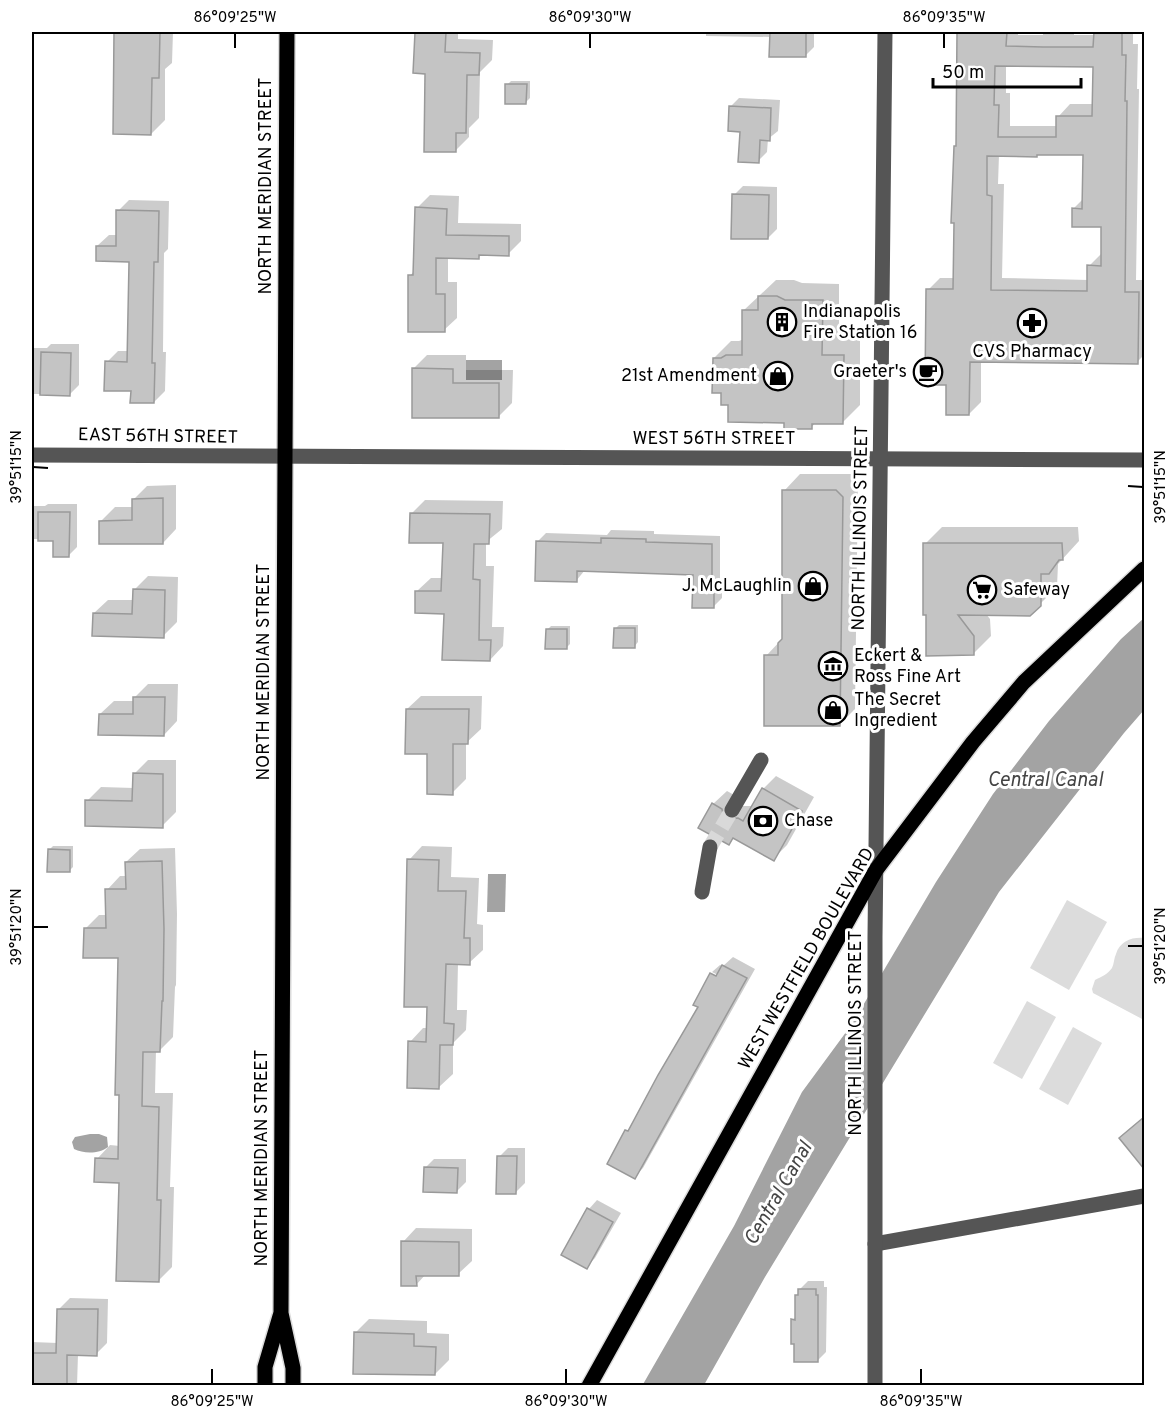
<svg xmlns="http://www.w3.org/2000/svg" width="1176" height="1417" viewBox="0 0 1176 1417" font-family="Overpass,sans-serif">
<rect width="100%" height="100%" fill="#fff"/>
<g fill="#dcdcdc">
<path d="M1067,900L1107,922L1069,990L1030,968Z"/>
<path d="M1144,938V1020L1093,993L1092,989L1095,980C1101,977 1108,974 1112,968C1114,964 1114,958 1116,954C1120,941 1132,937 1144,938Z"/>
<path d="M1027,1001L1056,1017L1022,1079L993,1063Z"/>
<path d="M1073,1027L1102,1043L1068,1105L1039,1089Z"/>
</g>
<g fill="#a3a3a3">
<rect x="466" y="360" width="36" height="20"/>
<path d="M1144,618V710L1124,733L999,892L765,1277L704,1385L642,1386L734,1226L802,1092L852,1024L936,882L993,794L1049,721L1121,639Z"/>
<path d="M488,874H506L505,912H487Z"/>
<path d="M90,1134H99L107,1137L108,1147C99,1154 84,1154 74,1149L72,1142L75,1137Z"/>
</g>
<g fill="#0003" fill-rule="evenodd">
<path d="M116,32H173L172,63L165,69V120L151,134L114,133Z"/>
<path d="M416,32H458V39L493,40L492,60L480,72L479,118L469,128V137L455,151L426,72H415Z"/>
<path d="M706,32H814V47L805,56L771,37L706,36Z"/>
<path d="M957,32H1018V35H1043V32H1074V35H1095V32H1133V44H1138L1137,89H1139L1136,280H1144V355L1137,362L981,360V402L969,414L947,383L928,290L940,278H955L958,144ZM1006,65L1095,66L1094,104H1070L1058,117V126H1010V93H1006ZM1039,153H1084L1083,199L1073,209L1103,226L1101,254L1089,266V280L1002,278L1004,184H998L999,155H1037Z"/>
<path d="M511,81H530V98L526,102L507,85Z"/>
<path d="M739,98L780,100L778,131L768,139L767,152L758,161L730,107Z"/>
<path d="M743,186L777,187V229L768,238L734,195Z"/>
<path d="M430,195L459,196L458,223L521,224V241L508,254L483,253L478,258L448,257V282H457V318L444,330L410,276L414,271L417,208Z"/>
<path d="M129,200L169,201L168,249L164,253L163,352H166L165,391L154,402L132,390L107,362L118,351H129L130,260L97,246L109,235H117L118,211Z"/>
<path d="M776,280H794L802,283L839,284V339H860V405L843,422H816L811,428L786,421L730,403L723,392L714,358L731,341H739L744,339V310Z"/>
<path d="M51,344H79V385L70,394H32V348H47Z"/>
<path d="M427,355H466V370H513L512,403L499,416L413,369Z"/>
<path d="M800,474H852L858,480L855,709L839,725L766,656L782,639L784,491Z"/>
<path d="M176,485V529L163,543L101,521L115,507H134V499L147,486Z"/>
<path d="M425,500L503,501L502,529L486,542V566H494L492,627H504L503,646L490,660L445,613L417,591L431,578H443L444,542L411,514Z"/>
<path d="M48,504H77V547L68,556L55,539H32V506H45Z"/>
<path d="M942,527H1078L1079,541L1058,564L1057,587L1040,604L986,614L990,619L991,636L973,654L925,544Z"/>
<path d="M611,530L654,531V534L720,536V581H722V598L713,607L694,574L585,570L576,581L537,542L546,533L607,535Z"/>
<path d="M148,576L178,577L177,622L163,636L94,613L108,600H134V590Z"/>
<path d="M619,625H638V642L634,647L615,629Z"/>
<path d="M551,626H570V644L566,648L547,630Z"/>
<path d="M148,684H178L177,721L164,735L100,714L114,701H134V698Z"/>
<path d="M421,696H482L481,729L466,743V779L452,793L407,709Z"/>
<path d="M148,760H176V812L162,826L87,801L101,787L134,788V774Z"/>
<path d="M776,776L814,797L787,845L773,859L734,837L728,843L713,804L727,791L736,796L742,806H753L763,789Z"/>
<path d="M53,846H73V867L69,871L49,850Z"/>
<path d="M422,846L452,847L451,877L479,878L477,924L483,925V950L469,963H458L457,1010H467L466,1030L453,1043V1074L439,1087L410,1042L423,1028H428V1006L409,860Z"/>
<path d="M175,848L177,914L176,985L175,987L173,1037L160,1050H156L155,1093H173L170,1187H174L172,1267L159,1280L120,1181L97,1159L110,1145L120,1146V956L85,929L99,915H107V890L120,876H127L126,862L140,849Z"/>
<path d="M733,957L755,969L643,1168L634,1177L627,1131L634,1124L700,1006L711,974L724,978L712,972L720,965L723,966Z"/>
<path d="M1144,1117V1153L1138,1159L1121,1139Z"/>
<path d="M508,1148H525V1183L516,1192L499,1157Z"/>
<path d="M434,1159H466V1182L457,1191L425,1168Z"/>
<path d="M597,1200L621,1213L595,1258L586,1267L563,1254L589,1209Z"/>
<path d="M416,1228L472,1229V1261L458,1274H426L416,1285L403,1242Z"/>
<path d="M808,1281H824V1287H827L826,1352L817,1361L792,1320L797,1316V1296L799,1290Z"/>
<path d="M70,1298L108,1299L107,1343L96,1354H78L77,1386L32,1384V1342L58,1343L59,1309Z"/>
<path d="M369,1319L427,1321V1333L449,1334V1360L435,1374L355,1333Z"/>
<path d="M778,1384H816V1386H776Z"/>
</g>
<g fill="#c4c4c4" stroke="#999" stroke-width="1.5" fill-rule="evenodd">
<path d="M114,32H160L159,78H152L151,135L113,134Z"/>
<path d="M415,32H446L445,52L480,53L479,75H467L466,133H456V152H424L425,74L413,73Z"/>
<path d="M770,32H806V57H769Z"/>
<path d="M957,32H1007L1006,46L1043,47H1093L1094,32H1122V55H1126L1125,101H1127L1125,292H1139L1138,364L970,362L969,415H946V385H925L926,289H953L954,223H951L954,146H956ZM995,66L1093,67L1092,116H1056V137H998L999,105H994ZM1037,155H1083L1082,209L1072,208V227H1101V266L1087,265V291L991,290L992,196L987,195V156L1037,157Z"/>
<path d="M505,84H527L526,104H505Z"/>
<path d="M729,106L771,108L770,141L760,140L759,163L738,162L740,132L728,131Z"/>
<path d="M732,194L769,195L768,239H731Z"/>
<path d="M415,207L447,209L446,235L509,236V256L479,255V259L436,258V294H445V332H408V275H413Z"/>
<path d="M116,210L159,211L158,262H154L152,363H155L154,403H130L131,391H104L105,361L127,362L129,262L96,261V246H116Z"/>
<path d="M758,296H777L785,300H823L822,355H844L843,424H812V429H784V423L728,422V405H721V393H712L713,358H721L726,355H742V310H758Z"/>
<path d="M41,352L71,353L70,396L40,395Z"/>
<path d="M412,368L453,369V383H499V418H412Z"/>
<path d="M782,490H836L843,497L840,726H764V655H778V643L782,639Z"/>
<path d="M163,498V544H99V521L132,520V499Z"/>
<path d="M38,512H70L69,557H53V541H38Z"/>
<path d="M410,513L490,514L489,544H474L473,579L480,580L479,640H491L490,661L442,660L444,614L415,613V591H441L443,543H409Z"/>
<path d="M601,538L646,539V542L712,544V589H714V608H692L693,575L577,571V582L535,581L536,541L601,543Z"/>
<path d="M923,543H1062L1063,560H1059L1049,574H1041V606L1030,616L958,615L974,636V655L926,656V615H923Z"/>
<path d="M133,589L165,590L164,638L92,636L93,613L132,614Z"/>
<path d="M614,628H635V648H613Z"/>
<path d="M546,629H567V649H545Z"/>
<path d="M133,697H165L164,736L98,735L99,714H133Z"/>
<path d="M406,709H469L468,744H453V795L427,794V754H405Z"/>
<path d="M133,773L163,774V828L85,826V800L132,801Z"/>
<path d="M762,788L802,811L774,861L733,838L729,845L698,828L712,803L722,809L723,814L728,819L738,818L743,821Z"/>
<path d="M48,849L70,850V872H47Z"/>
<path d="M407,859L439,860L438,891H466L464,938H470V965L446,964L444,1023L454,1024L453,1045H440L439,1089L407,1088L408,1041L426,1042L427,1007H404Z"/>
<path d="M162,861L164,929L163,1001H162L160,1052H143L142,1106L159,1107L157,1200H161L159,1282L116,1281L119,1183L94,1182L95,1158L118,1159L119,1095H115L118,958H83L84,928H106L105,889H126L125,862Z"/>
<path d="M722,965L747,978L635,1179L607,1164L625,1130L628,1131L658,1075L698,1007L693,1005L710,973L716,976Z"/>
<path d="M1144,1117V1169L1119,1138Z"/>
<path d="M497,1156H517L516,1194H496Z"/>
<path d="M424,1167L458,1168L457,1193L423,1192Z"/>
<path d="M587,1208L613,1222L587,1269L561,1255Z"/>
<path d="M401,1241L459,1242V1276H416L417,1286H401Z"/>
<path d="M798,1289H816V1295H818V1362H794V1344H791V1319L795,1320V1295H798Z"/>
<path d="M57,1309H98L97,1356L67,1355V1386L32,1385V1353H56Z"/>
<path d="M354,1332L414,1334V1346L436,1347L435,1375L353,1374Z"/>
</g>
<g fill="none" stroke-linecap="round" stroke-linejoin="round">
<path stroke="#d9d9d9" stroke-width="15" stroke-dasharray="15 8" stroke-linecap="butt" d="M710,847L732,810"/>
<g stroke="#dbdbdb" stroke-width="18">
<g id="major">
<path d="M287,32L281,1313L293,1368V1386"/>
<path d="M265,1386V1367L280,1316"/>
<path d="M589,1386L876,870L973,742L1024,682L1144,569"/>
</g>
</g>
<g stroke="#555" stroke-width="15">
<path d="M32,455L1144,460"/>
<path d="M732,810L761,760"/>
<path d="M702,892L710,847"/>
<path d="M875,1244L1144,1196"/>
<path d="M875,1386V937L885,32"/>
</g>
<use href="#major" stroke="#000" stroke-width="15"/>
</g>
<path fill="none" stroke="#000" stroke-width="2" d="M235,48V33M590,48V33M944,48V33M33,467L48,468M1128,486L1143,487M33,927H48M1128,946H1143M212,1384V1369M566,1384V1369M921,1384V1369"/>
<defs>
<g id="building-ring" transform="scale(1.5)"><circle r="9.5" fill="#fff" stroke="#000" stroke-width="1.5"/><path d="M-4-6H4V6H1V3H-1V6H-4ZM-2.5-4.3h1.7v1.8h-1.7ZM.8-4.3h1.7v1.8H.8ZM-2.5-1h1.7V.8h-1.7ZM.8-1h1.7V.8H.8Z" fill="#000"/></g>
<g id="pharmacy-ring" transform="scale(1.5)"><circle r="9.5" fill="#fff" stroke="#000" stroke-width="1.5"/><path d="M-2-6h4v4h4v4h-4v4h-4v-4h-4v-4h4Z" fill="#000"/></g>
<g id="cafe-ring" transform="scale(1.5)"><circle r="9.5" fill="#fff" stroke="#000" stroke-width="1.5"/><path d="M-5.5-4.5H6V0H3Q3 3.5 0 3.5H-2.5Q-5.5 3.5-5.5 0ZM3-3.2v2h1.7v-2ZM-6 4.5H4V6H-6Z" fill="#000"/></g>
<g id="shop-ring" transform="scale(1.5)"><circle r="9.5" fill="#fff" stroke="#000" stroke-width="1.5"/><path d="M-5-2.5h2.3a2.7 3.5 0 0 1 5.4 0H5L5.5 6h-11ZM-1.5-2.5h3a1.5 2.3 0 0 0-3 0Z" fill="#000"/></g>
<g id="supermarket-ring" transform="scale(1.5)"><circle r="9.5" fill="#fff" stroke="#000" stroke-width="1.5"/><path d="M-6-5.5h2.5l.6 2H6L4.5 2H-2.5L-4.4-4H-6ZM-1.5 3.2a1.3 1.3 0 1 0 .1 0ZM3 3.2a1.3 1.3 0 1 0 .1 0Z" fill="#000"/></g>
<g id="museum-ring" transform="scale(1.5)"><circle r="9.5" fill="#fff" stroke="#000" stroke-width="1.5"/><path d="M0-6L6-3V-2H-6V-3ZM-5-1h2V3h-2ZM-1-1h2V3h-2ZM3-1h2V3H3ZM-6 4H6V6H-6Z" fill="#000"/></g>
<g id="bank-ring" transform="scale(1.5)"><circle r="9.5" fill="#fff" stroke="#000" stroke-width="1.5"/><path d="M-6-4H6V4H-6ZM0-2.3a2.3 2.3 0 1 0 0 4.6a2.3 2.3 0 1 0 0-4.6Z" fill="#000"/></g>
</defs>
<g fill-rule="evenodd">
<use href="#building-ring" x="782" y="322"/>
<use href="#pharmacy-ring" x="1032" y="323"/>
<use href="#cafe-ring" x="928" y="372"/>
<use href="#shop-ring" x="778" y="376"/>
<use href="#shop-ring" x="813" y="586"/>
<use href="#supermarket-ring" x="982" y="590"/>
<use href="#museum-ring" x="833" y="666"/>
<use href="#shop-ring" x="833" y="710"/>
<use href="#bank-ring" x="763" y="821"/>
</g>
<g text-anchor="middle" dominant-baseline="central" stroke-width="6" stroke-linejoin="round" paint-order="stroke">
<g font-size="18" fill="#000" stroke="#fff">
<text transform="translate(266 186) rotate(-90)">NORTH MERIDIAN STREET</text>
<text transform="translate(158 437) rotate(1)">EAST 56TH STREET</text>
<text x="714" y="439">WEST 56TH STREET</text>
<text transform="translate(861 528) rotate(-89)">NORTH ILLINOIS STREET</text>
<text transform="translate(264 672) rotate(-90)">NORTH MERIDIAN STREET</text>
<text transform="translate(807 959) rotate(-60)">WEST WESTFIELD BOULEVARD</text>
<text transform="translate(856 1033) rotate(-90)">NORTH ILLINOIS STREET</text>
<text transform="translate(262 1158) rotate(-90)">NORTH MERIDIAN STREET</text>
</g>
<g font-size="18" fill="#000" stroke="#fff" text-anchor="start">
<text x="803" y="312">Indianapolis<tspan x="803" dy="21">Fire Station 16</tspan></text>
<text x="1032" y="352" text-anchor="middle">CVS Pharmacy</text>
<text x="907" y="372" text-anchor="end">Graeter's</text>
<text x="757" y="376" text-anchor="end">21st Amendment</text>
<text x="792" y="586" text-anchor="end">J. McLaughlin</text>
<text x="1003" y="590">Safeway</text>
<text x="854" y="656">Eckert &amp;<tspan x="854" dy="21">Ross Fine Art</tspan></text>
<text x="854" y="700">The Secret<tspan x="854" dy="21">Ingredient</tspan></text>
<text x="784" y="821">Chase</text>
</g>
<g font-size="20" font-style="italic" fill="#444" stroke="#fff">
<text x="1045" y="781">Central Canal</text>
<text transform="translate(779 1194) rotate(-60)">Central Canal</text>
</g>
</g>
<rect width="1176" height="1417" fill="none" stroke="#ffffff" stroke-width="66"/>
<path d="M933 78v9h148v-9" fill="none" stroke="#000000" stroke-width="3"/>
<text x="942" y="78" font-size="18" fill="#000000" stroke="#ffffff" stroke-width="4.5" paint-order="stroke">50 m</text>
<rect x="33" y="33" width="1110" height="1351" fill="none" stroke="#000" stroke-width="2"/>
<g font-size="15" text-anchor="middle" fill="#000">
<text x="235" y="22">86°09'25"W</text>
<text x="590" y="22">86°09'30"W</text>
<text x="944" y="22">86°09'35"W</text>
<text transform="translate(16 467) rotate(-90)" y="5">39°51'15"N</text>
<text transform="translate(1160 487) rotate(-90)" y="5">39°51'15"N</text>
<text transform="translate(16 927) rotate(-90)" y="5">39°51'20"N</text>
<text transform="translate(1160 946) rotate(-90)" y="5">39°51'20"N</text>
<text x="212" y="1406">86°09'25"W</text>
<text x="566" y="1406">86°09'30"W</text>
<text x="921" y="1406">86°09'35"W</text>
</g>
</svg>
